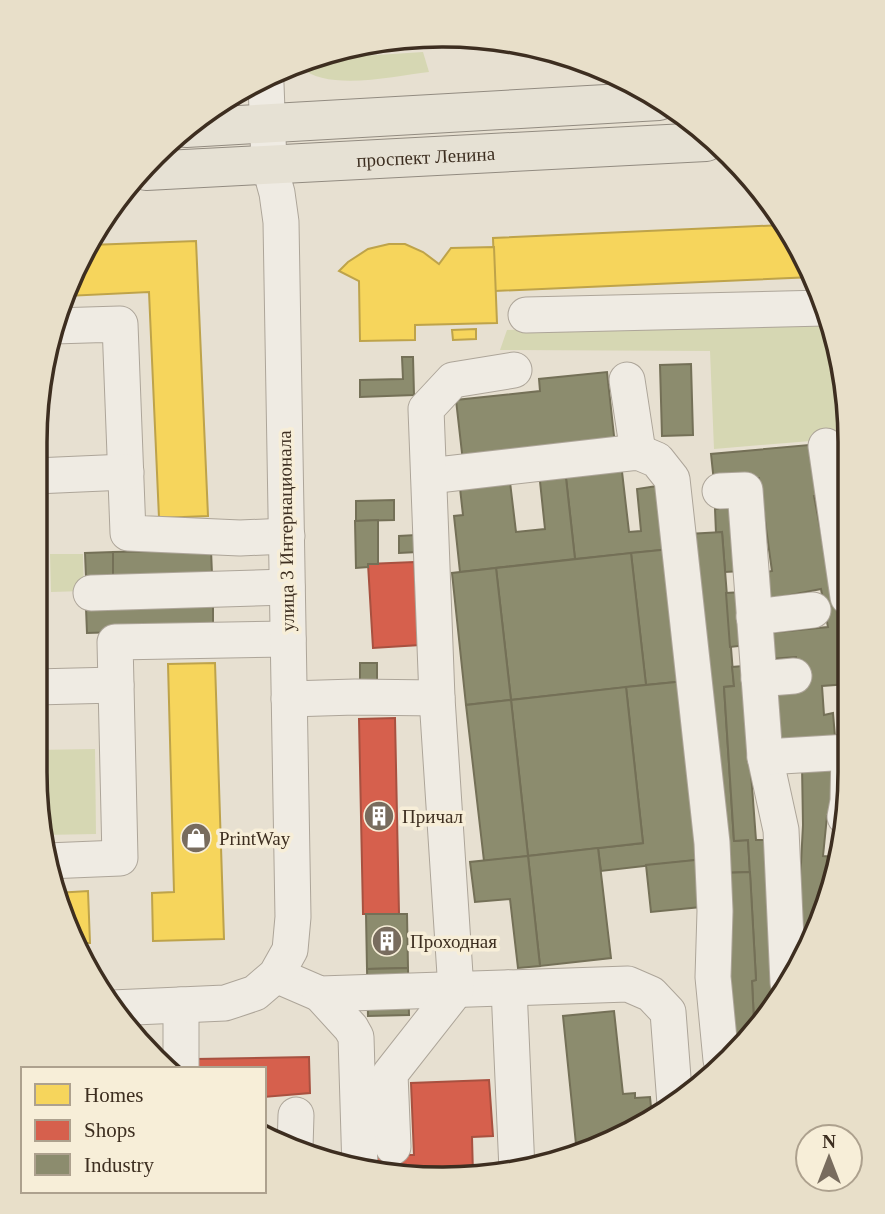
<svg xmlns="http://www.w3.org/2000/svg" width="885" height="1214" viewBox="0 0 885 1214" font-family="'Times New Roman',serif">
<rect width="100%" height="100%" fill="#e7e0d1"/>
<g fill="#d6d7b3">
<path d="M423,52L429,72C394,76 328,92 300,67L315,59Z"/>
<path d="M826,315L846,389L847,438L714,449L710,351L500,350L507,330Z"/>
<path d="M50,554H83L84,591L51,592Z"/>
<path d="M95,749L96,834L43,835L35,772V750Z"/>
</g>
<g fill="#f6d55c" stroke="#bea34a" stroke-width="2">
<path d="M783,225L813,277L495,291L493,238Z"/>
<path d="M196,241L208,516L159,518L149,292L67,296L90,245Z"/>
<path d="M389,244H405L423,252L439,264L451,248L494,247L497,323L415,325V340L360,341L359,281L339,271L348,262L368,249Z"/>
<path d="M476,329V339L453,340L452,330Z"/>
<path d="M215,663L224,939L153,941L152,893L174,892L168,664Z"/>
<path d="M88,891L90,943H79L56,893Z"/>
</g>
<g fill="#d6604d" stroke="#a85140" stroke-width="2">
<path d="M414,562L420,645L373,648L368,564Z"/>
<path d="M395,718L399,914H363L359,719Z"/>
<path d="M309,1057L310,1093L264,1097V1069H197L196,1059Z"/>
<path d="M489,1080L493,1136L472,1137L473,1175L371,1171L370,1155H414L411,1083Z"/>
</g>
<g fill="#8c8c6e" stroke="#747057" stroke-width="2">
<path d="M402,357H413L414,395L360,397V380L403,379Z"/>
<path d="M691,364L693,435L662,436L660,365Z"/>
<path d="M607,372L615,445L463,462L456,400L540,391L539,379Z"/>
<path d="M809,445L819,495L814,496L824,548L833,547L844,626L848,684L822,686L824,715L833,713L835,737L776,740L773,694L798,692L796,657L769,659L767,633L828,627L821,589L761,601L757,574L772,571L759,478L714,482L711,454Z"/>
<path d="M621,463L629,532L641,531L637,489L664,485L671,549L575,559L565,469Z"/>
<path d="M565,469L575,559L460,572L454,516L463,515L460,488L510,482L516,532L545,529L539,472Z"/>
<path d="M394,500V520L356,521V501Z"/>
<path d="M730,508L742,571L725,572L722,532L716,533L715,509Z"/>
<path d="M378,520V564H368V567L356,568L355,521Z"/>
<path d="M722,532L734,686L724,687L734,841L748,840L750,872L721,873L688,534Z"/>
<path d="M416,535L417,552L399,553V536Z"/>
<path d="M671,549L686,681L646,685L631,553Z"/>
<path d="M211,550L212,574L113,576V552Z"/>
<path d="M113,552V576L86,577L85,553Z"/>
<path d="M631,553L646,685L511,700L496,568Z"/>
<path d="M496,568L511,700L466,705L452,573Z"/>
<path d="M743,592L747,645L730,647L726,593Z"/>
<path d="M213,605V629L87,633L86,608Z"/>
<path d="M360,663H377V680L360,681Z"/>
<path d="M743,666L756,840H771L778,995L754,1022L752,981L756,980L748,840L734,841L724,687L734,686L732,667Z"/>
<path d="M686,681L705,859L601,871L598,848L643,843L626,687Z"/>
<path d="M626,687L643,843L528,856L511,700Z"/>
<path d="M511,700L528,856L484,861L466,705Z"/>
<path d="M802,765H843L839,817L827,816L823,856L835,857L834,873L833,879H823L822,910H825L809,945L800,944L798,921L803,825Z"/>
<path d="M598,848L611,958L540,966L528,856Z"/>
<path d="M528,856L540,966L518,968L510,899L475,902L470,862Z"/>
<path d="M705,859L711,906L651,912L646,865Z"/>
<path d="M750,872L756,980L752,981L754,1022L737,1042L726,1043L721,873Z"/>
<path d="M366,914H407L408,968L367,969Z"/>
<path d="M408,968L409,1015L368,1016L367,969Z"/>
<path d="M614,1011L623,1094L635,1093V1098L650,1097L652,1117L598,1148L577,1154L563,1016Z"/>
</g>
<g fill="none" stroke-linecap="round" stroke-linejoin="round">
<g stroke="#ada599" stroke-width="37">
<g id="minor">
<path d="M526,315L825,308"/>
<path d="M54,326L120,324L128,533L240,538L287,536"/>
<path d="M627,380L638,452"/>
<path d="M826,446L848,597"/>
<path d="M35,476L126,472"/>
<path d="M429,476L638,452L657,460L672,479L712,843L715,911L713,977L721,1060"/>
<path d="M720,491L745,490L765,757L781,830L788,983"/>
<path d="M91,593L287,587"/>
<path d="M754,617L813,610"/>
<path d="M759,679L794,676"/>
<path d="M35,687L116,685"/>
<path d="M289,699L355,697L437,698"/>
<path d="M765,757L849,752"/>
<path d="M845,817L848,801L849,750"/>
<path d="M47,861L120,858L115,642L288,639"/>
<path d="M276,975L320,994L628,984L651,994L668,1012L675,1104"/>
<path d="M509,988L517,1170"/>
<path d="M320,994L351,1028L356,1037L360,1170"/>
<path d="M181,1005V1069"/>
<path d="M112,1008L225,1003L255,993L276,975L290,950L293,917L281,222L277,193L269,164L266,84"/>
<path d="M393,1147L390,1074L456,990L437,698L426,409L453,380L514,370"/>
<path d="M295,1148L296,1115"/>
</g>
</g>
<g stroke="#928b80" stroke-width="40">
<g id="major">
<path d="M186,128L659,101"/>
<path id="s1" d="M146,171L706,142"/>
</g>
</g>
<use href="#minor" stroke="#efebe3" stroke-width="35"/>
<use href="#major" stroke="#e6e1d4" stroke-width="38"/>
</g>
<defs>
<g id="building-disc" transform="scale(1.575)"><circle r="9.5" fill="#786c5e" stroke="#f7eed8"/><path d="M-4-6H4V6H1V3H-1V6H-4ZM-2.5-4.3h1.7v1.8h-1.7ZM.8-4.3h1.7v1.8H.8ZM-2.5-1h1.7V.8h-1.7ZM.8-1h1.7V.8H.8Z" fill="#fff"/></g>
<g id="shop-disc" transform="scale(1.575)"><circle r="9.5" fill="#786c5e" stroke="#f7eed8"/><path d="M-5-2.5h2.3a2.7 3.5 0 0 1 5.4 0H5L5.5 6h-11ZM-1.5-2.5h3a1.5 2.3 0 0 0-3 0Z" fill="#fff"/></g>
</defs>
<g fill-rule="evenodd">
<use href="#building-disc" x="379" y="816"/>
<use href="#shop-disc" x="196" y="838"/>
<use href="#building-disc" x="387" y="941"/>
</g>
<g text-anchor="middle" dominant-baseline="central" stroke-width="7" stroke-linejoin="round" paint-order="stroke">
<g font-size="19" fill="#3d2e20" stroke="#f7eed8">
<text stroke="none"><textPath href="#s1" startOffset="280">проспект Ленина</textPath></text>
<text transform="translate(286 531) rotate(-91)">улица 3 Интернационала</text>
</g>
<g font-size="19" fill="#3d2e20" stroke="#f7eed8" text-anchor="start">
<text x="402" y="816">Причал</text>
<text x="219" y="838">PrintWay</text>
<text x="410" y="941">Проходная</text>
</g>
</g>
<path d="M0 0H885V1214H0ZM442 47H443A395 395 0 0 1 838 442V772A395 395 0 0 1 443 1167H442A395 395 0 0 1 47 772V442A395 395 0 0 1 442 47Z" fill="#e8dfc9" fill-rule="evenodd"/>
<path fill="none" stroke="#3d2e20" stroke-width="3.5" d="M442 47H443A395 395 0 0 1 838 442V772A395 395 0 0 1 443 1167H442A395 395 0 0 1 47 772V442A395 395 0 0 1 442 47Z"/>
<rect x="21" y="1067" width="245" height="126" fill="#f7eed8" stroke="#ada18e" stroke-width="2"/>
<rect x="35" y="1084" width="35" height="21" fill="#f6d55c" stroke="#ada18e" stroke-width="2"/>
<text x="84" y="1102" font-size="21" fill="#3d2e20">Homes</text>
<rect x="35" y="1120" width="35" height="21" fill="#d6604d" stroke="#ada18e" stroke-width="2"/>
<text x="84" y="1137" font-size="21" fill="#3d2e20">Shops</text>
<rect x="35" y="1154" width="35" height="21" fill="#8c8c6e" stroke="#ada18e" stroke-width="2"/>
<text x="84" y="1172" font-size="21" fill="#3d2e20">Industry</text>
<g transform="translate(829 1158)"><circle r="33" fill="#f7eed8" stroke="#ada18e" stroke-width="2"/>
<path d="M0-5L12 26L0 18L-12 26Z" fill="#786c5e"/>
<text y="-10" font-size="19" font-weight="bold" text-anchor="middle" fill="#3d2e20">N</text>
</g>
</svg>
